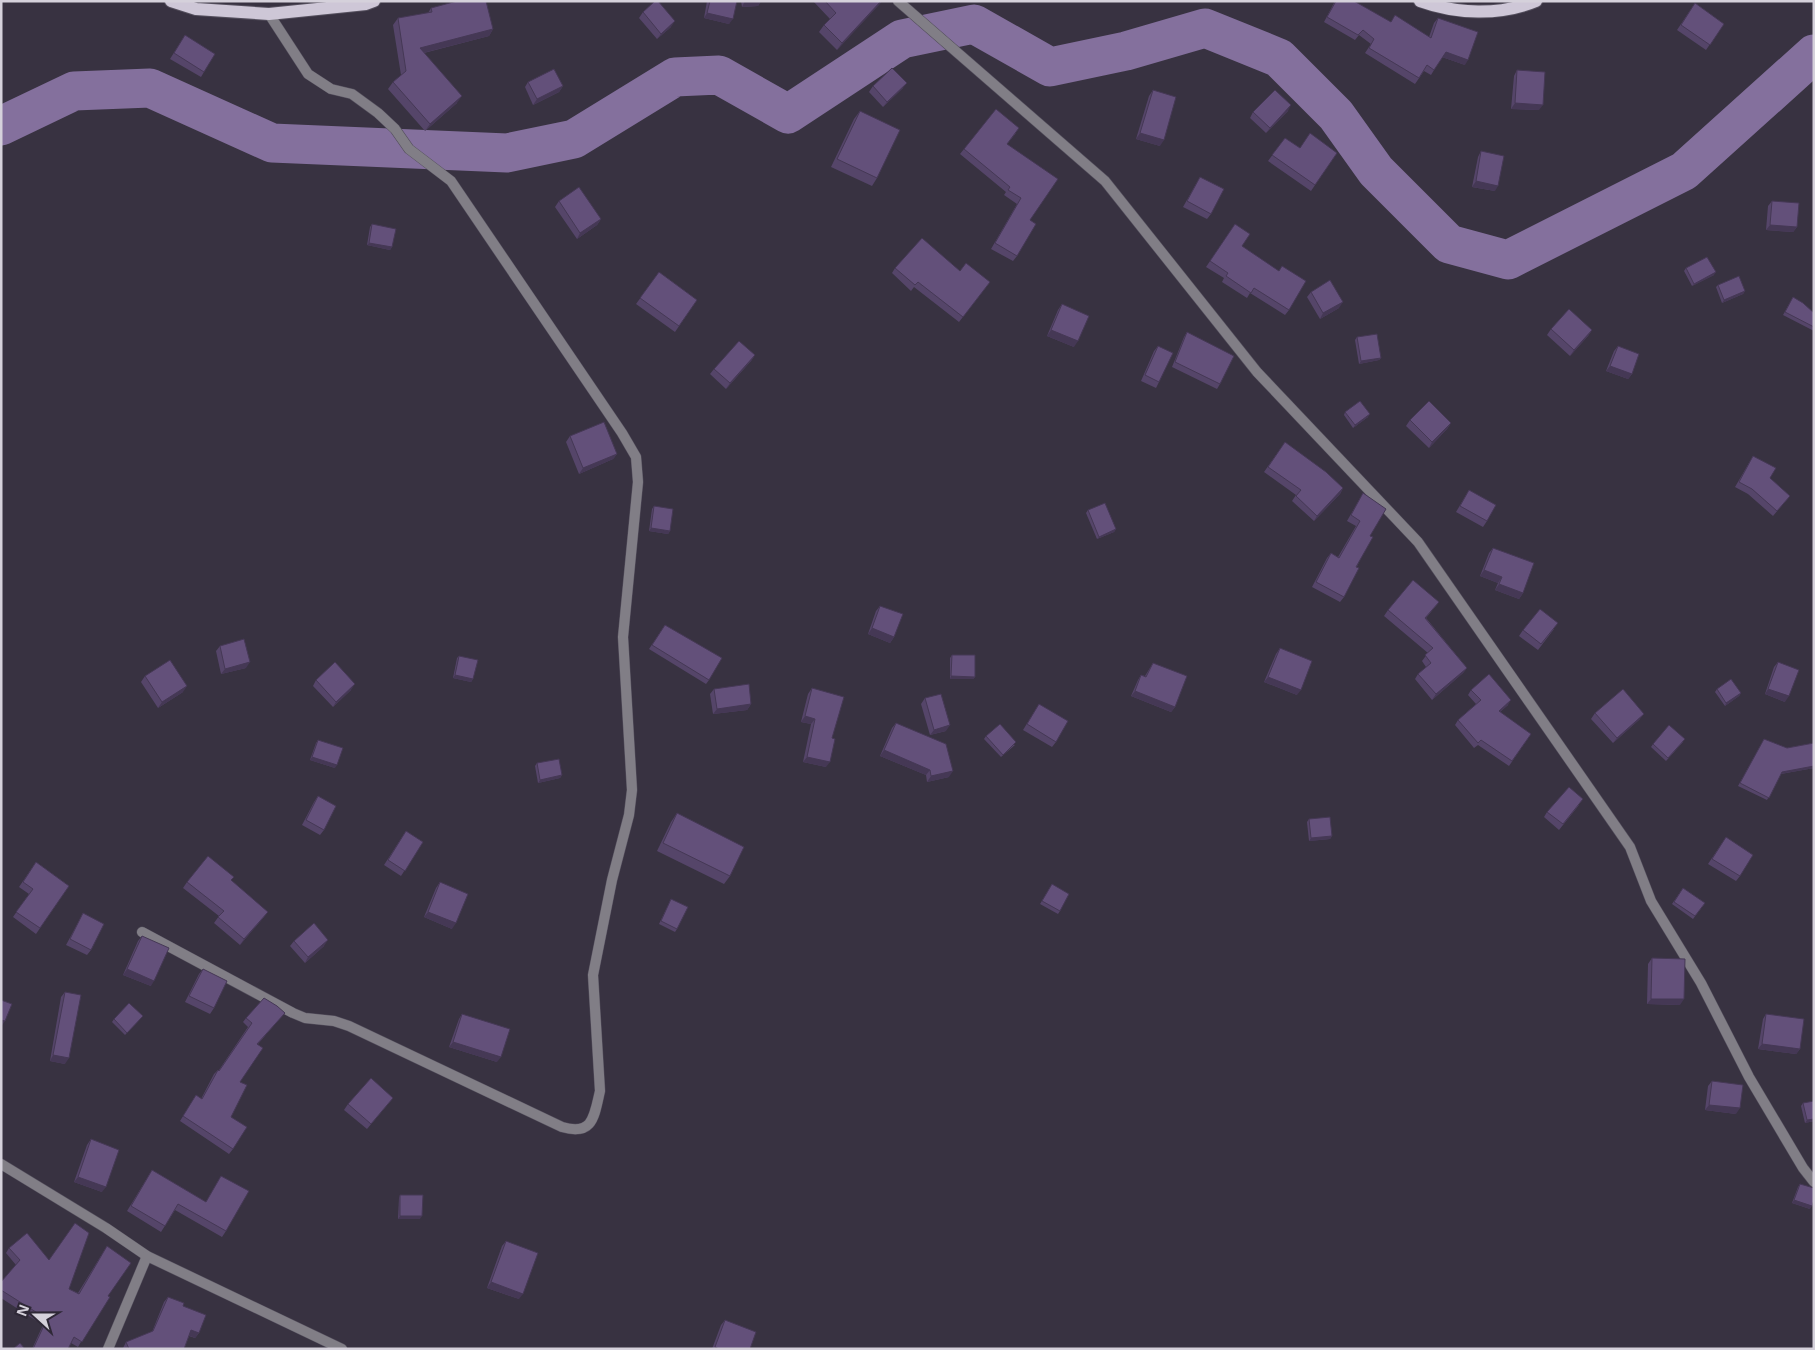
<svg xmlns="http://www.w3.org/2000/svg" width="1815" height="1350" font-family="'Open Sans',sans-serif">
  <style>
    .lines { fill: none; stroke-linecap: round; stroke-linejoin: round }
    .river { stroke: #84709d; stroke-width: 39 }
    .street-casing { stroke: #544f5d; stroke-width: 11 }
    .primary-casing { stroke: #544f5d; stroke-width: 14 }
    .street { stroke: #817e86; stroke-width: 10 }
    .primary { stroke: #cec7d7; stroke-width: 12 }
    .wall { fill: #554569 }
    .shaded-wall { fill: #453855 }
    .building { fill: #63507a; stroke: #453855 }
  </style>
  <rect width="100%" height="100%" fill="#383241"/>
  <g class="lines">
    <polyline class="river" points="1,126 74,91 150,88 272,143 507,153 574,139 675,77 719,75 788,114 902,39 974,24 1050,67 1126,51 1205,28 1279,58 1336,115 1376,171 1449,244 1508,260 1684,171 1814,54"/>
    <g class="street-casing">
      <g id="street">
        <polyline points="898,1 1105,181 1257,372 1418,542 1630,847 1651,901 1701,983 1749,1077 1803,1168 1814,1182"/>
        <path d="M142,932L293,1013L305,1018L334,1021L349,1026L562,1127C593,1136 594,1117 600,1091L593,975L612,880L629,815L632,790L623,637L638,482L636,457L622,433L451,181L409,149L395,129L378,113L352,94L331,89L308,74L269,14"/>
        <polyline points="1,1164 106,1228 147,1256 342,1349"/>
        <polyline points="108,1349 147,1256"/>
      </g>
    </g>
    <g class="primary-casing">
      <g id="primary">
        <polyline points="171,1 196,9 269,14 366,4 374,1"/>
        <path d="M1420,1C1456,14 1500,16 1536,1"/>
      </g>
    </g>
    <use href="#street" class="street"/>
    <use href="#primary" class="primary"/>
  </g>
  <g class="wall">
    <polygon points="707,1 737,1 729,24 704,18"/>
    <polygon points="741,1 761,1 758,6 742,7"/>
    <polygon points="813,1 882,1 837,50 819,32 824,25 830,19"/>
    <polygon points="1335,1 1354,1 1390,22 1429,37 1434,23 1438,18 1465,65 1442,57 1431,75 1424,71 1415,84 1365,53 1371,44 1359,35 1355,40 1324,22"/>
    <polygon points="1695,3 1724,24 1706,50 1677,30"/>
    <polygon points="431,8 493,29 489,36 424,53 457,103 425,131 388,89 393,82 401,75 393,25 398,18 428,13"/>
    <polygon points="643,12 671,27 657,39 639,18"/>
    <polygon points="185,35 204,72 201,77 170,59"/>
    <polygon points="1517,70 1539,110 1511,109 1514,76"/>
    <polygon points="528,82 563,86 559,92 533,105 525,87"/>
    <polygon points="873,86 903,88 883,107 869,92"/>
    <polygon points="1153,90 1160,146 1136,139 1149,96"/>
    <polygon points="860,111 877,178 872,186 831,167 854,119"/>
    <polygon points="1288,111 1266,133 1250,118 1253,112"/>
    <polygon points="1016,133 1007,144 1030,220 1017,256 1013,261 991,249 1017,204 1004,195 1006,192 960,154 964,149"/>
    <polygon points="1285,138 1300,148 1337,153 1311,191 1268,161"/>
    <polygon points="1481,151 1495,191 1472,187 1478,157"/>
    <polygon points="1200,177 1211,214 1207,219 1183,207"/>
    <polygon points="559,201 601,219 597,225 577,239 555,207"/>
    <polygon points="1772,201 1797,227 1793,232 1766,230 1768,206"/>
    <polygon points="372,224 392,247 390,250 367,245 370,227"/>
    <polygon points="1235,224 1242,246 1289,310 1285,315 1250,293 1247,298 1222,282 1224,278 1206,267"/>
    <polygon points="895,268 960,271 990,282 959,322 914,287 911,291 892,273"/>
    <polygon points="1686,268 1714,275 1692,286 1684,271"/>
    <polygon points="659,272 697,300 675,332 636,304"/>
    <polygon points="1718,285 1745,291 1743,294 1722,303 1716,287"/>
    <polygon points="1311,292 1339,308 1320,319 1307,297"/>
    <polygon points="1793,297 1814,313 1814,331 1783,315"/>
    <polygon points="1062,304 1074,347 1047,336 1058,310"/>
    <polygon points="1551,329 1592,330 1588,336 1570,356 1547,335"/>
    <polygon points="1187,332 1220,384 1217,389 1172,367 1184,337"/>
    <polygon points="1357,337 1381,358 1379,360 1359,364 1355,340"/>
    <polygon points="1158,346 1159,382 1156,388 1141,381 1154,351"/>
    <polygon points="1618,346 1632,374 1628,379 1606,371 1614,351"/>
    <polygon points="755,355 751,361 726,389 710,374 714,369"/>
    <polygon points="1345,412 1368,417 1353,428 1344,415"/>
    <polygon points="1410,420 1451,423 1447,429 1429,448 1406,426"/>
    <polygon points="570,436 617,454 613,459 579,474 566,442"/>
    <polygon points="1285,442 1343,488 1340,494 1314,521 1292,501 1296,495 1264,472"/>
    <polygon points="1753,456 1770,478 1790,496 1773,516 1748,494 1735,487"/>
    <polygon points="1469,490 1487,521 1483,527 1456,512"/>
    <polygon points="1363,493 1370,536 1344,597 1340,602 1312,587 1327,558 1331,553 1338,557 1356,526 1347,521"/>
    <polygon points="654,506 670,531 668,534 649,531 652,509"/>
    <polygon points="1088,510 1116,529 1114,532 1097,539 1086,513"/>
    <polygon points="1493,548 1523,593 1519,599 1495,590 1498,583 1480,576 1489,553"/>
    <polygon points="1439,602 1426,618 1467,668 1463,673 1432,700 1415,679 1418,674 1426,667 1422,661 1428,653 1384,616 1388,610"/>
    <polygon points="880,606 894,637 890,643 868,634 876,611"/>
    <polygon points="665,625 709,680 706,684 649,649"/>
    <polygon points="1554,629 1538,650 1519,636 1523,630"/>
    <polygon points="220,646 246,668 221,674 216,651"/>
    <polygon points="1280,648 1297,695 1264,682 1276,654"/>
    <polygon points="952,655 975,677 973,679 950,679 950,658"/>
    <polygon points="459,656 473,679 471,682 453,678 457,658"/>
    <polygon points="1778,662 1785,702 1765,694 1774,667"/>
    <polygon points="1153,663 1175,707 1171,712 1131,696 1138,680 1141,675 1145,676"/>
    <polygon points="145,676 183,692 158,708 141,682"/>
    <polygon points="316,680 351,690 333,707 313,686"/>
    <polygon points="812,688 826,767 803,762 811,724 801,722 808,694"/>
    <polygon points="714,689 751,704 747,710 713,714 710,694"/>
    <polygon points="1717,689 1741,693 1739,696 1725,706 1715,692"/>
    <polygon points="1471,690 1508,705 1500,712 1531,734 1509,766 1478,745 1474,748 1455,725 1458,720 1476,704 1468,695"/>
    <polygon points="925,698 946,731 930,735 921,704"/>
    <polygon points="1039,704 1056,742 1052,747 1023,730"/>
    <polygon points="1595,713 1640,719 1613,743 1591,719"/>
    <polygon points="896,723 949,777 927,782 926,775 880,756 892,728"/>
    <polygon points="986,736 1015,745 1001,757 984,739"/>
    <polygon points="1764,739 1787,748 1814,743 1814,768 1781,774 1767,800 1738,786"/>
    <polygon points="318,740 335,768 310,760 316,743"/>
    <polygon points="1683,742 1666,761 1651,747 1653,744"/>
    <polygon points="537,763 562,775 560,778 538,783 535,766"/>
    <polygon points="318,796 324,830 320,835 302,825 314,802"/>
    <polygon points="1579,805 1559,830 1544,817 1547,812"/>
    <polygon points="677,813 730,876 724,884 657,851 671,822"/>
    <polygon points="1309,819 1332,836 1330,839 1309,841 1307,822"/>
    <polygon points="406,831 423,842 401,876 384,865"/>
    <polygon points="1722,843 1740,876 1736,881 1708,864"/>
    <polygon points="36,862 69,886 36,934 13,917 29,894 19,887"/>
    <polygon points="231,880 264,917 240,945 214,923 219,916 183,888 187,882"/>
    <polygon points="440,882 452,929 424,917 436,888"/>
    <polygon points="1052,884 1060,911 1058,914 1040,904"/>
    <polygon points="1683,888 1705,903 1693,919 1672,904"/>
    <polygon points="671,899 677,929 675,932 659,924"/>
    <polygon points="83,913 91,950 87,955 66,945 80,919"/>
    <polygon points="142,936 151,986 123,975 138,941"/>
    <polygon points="294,941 324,946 305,963 290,946"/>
    <polygon points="1652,958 1680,1005 1647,1004 1648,964"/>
    <polygon points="203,969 214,1008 210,1014 185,1002 199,974"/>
    <polygon points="65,992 65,1064 50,1061 61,997"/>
    <polygon points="462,1014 497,1062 449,1047 459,1019"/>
    <polygon points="1766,1014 1800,1049 1796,1054 1758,1049 1763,1019"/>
    <polygon points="143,1016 125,1035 112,1022 114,1019"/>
    <polygon points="281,1017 258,1044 240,1082 231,1117 233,1149 229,1154 180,1121 196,1095 201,1099 214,1074 218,1070 219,1070 248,1027 243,1022 246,1018"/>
    <polygon points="1712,1081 1736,1114 1705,1110 1708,1086"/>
    <polygon points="393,1098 367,1129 344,1110 348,1104"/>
    <polygon points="1803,1103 1814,1121 1805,1123 1801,1106"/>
    <polygon points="91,1139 102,1192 74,1182 87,1145"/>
    <polygon points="152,1170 206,1202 221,1176 226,1231 222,1237 175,1210 161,1232 127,1211"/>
    <polygon points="1800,1184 1810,1209 1792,1203 1798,1187"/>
    <polygon points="400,1195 420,1219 398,1219 399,1198"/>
    <polygon points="506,1241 519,1299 487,1288 502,1246"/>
    <polygon points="107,1246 108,1296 78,1347 71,1343 68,1349 32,1349 43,1325 1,1298 1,1282 16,1265 6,1253 9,1248 69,1289 78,1293"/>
    <polygon points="168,1297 183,1306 199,1333 195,1338 189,1336 184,1349 123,1349 123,1348 126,1342 152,1332 164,1302"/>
    <polygon points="725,1320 750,1349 712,1349 721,1325"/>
  </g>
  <g class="shaded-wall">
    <polygon points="745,1 761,1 758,6 742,7"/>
    <polygon points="881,1 882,1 880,4 837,50 842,43"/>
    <polygon points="707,13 733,19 729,24 704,18"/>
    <polygon points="675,21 671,27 657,39 661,34"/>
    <polygon points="493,29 489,36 415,55 420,48"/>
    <polygon points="1446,52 1468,60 1465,65 1442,57"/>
    <polygon points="907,83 903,88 883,107 887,102"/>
    <polygon points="563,86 559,92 533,105 537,99"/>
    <polygon points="462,96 457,103 425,131 430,124"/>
    <polygon points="1515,103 1543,105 1539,110 1511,109"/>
    <polygon points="1291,105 1288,111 1266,133 1270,128"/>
    <polygon points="1140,133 1164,140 1160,146 1136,139"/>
    <polygon points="1476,181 1498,186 1495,191 1472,187"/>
    <polygon points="601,219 597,225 577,239 580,233"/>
    <polygon points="1770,225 1797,227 1793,232 1766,230"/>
    <polygon points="369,243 392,247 390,250 367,245"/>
    <polygon points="1716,272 1714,275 1692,286 1694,284"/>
    <polygon points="1745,291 1743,294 1722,303 1724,300"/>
    <polygon points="1343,302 1339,308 1320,319 1323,313"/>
    <polygon points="1051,330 1078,341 1074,347 1047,336"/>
    <polygon points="1592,330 1588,336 1570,356 1574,350"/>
    <polygon points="755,355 751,361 726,389 730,383"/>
    <polygon points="1381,358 1379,360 1359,364 1361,361"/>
    <polygon points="1610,366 1632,374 1628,379 1606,371"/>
    <polygon points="1370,414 1368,417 1353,428 1355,425"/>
    <polygon points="1451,423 1447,429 1429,448 1432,442"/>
    <polygon points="617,454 613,459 579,474 583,468"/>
    <polygon points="1343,488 1340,494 1314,521 1317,516"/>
    <polygon points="651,528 670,531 668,534 649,531"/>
    <polygon points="1116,529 1114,532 1097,539 1099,537"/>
    <polygon points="1484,570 1502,577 1498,583 1480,576"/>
    <polygon points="1499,584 1523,593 1519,599 1495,590"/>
    <polygon points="872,628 894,637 890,643 868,634"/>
    <polygon points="250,662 246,668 221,674 225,669"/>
    <polygon points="1467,668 1463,673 1432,700 1436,694"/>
    <polygon points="455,675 473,679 471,682 453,678"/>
    <polygon points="951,676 975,677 973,679 950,679"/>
    <polygon points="1268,677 1301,690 1297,695 1264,682"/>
    <polygon points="355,684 351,690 333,707 336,702"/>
    <polygon points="187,686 183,692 158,708 162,702"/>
    <polygon points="1768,689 1789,696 1785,702 1765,694"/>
    <polygon points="1135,691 1175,707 1171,712 1131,696"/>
    <polygon points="1741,693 1739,696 1725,706 1726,703"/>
    <polygon points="1511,700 1508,705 1495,716 1499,711"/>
    <polygon points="751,704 747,710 713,714 717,709"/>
    <polygon points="1644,714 1640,719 1613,743 1617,738"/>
    <polygon points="805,716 815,719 811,724 801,722"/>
    <polygon points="950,725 946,731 930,735 934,730"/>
    <polygon points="884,750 930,770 926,775 880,756"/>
    <polygon points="312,757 337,765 335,768 310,760"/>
    <polygon points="807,757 830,762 826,767 803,762"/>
    <polygon points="1814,766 1814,768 1780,774 1782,772"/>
    <polygon points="953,771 949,777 927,782 931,776"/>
    <polygon points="562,775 560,778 538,783 540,780"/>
    <polygon points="1332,836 1330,839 1309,841 1311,838"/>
    <polygon points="268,912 264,917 240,945 244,939"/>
    <polygon points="428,912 456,923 452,929 424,917"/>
    <polygon points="328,940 324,946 305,963 308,957"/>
    <polygon points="127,969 154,981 151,986 123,975"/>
    <polygon points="1651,999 1684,999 1680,1005 1647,1004"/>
    <polygon points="1,1020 5,1021 1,1027"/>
    <polygon points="453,1042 501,1057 497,1062 449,1047"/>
    <polygon points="1762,1044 1800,1049 1796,1054 1758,1049"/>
    <polygon points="53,1055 69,1058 65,1064 50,1061"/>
    <polygon points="1709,1105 1740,1108 1736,1114 1705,1110"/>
    <polygon points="1814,1119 1814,1121 1805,1123 1807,1120"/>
    <polygon points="78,1177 106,1187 102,1192 74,1182"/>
    <polygon points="1794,1200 1812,1206 1810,1209 1792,1203"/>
    <polygon points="400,1216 422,1216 420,1219 398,1219"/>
    <polygon points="491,1282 523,1294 519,1299 487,1288"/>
    <polygon points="191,1330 199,1333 195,1338 188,1335"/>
  </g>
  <g class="building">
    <polygon points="457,1 486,1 493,29 420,48 462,96 430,124 393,82 406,71 398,18 432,12 431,8"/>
    <polygon points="655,1 658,1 675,21 661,34 643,12"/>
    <polygon points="710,1 737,1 733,19 707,13"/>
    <polygon points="825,1 881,1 842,43 824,25 836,13"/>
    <polygon points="1336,1 1354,1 1391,22 1395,15 1431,38 1438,18 1478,32 1468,60 1446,52 1434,70 1427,65 1419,78 1369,48 1374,39 1363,30 1358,35 1327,17"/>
    <polygon points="1695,3 1724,24 1710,45 1681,25"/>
    <polygon points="185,35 215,54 204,72 174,53"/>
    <polygon points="892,68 907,83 887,102 873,86"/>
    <polygon points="554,69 563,86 537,99 528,82"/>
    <polygon points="1517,70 1545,72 1543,105 1515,103"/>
    <polygon points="1153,90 1176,97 1164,140 1140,133"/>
    <polygon points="1275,90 1291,105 1270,128 1253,112"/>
    <polygon points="996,109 1019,128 1007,144 1058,179 1030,220 1036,224 1017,256 995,243 1021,198 1008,190 1010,187 964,149"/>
    <polygon points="860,111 900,130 877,178 837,159"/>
    <polygon points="1310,133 1337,153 1315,185 1272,155 1285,138 1300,148"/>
    <polygon points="1481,151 1504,156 1498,186 1476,181"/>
    <polygon points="1200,177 1224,189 1211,214 1187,201"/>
    <polygon points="579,187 601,219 580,233 559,201"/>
    <polygon points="1772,201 1799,203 1797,227 1770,225"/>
    <polygon points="372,224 396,229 392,247 369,243"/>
    <polygon points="1235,224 1250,234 1242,246 1279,271 1282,266 1306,281 1289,310 1254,288 1251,293 1226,276 1228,273 1210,261"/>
    <polygon points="922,238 960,271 966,263 990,282 963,317 918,282 915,285 895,268"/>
    <polygon points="1707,257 1716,272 1694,284 1686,268"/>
    <polygon points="659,272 697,300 679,326 640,298"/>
    <polygon points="1739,276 1745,291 1724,300 1718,285"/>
    <polygon points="1330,280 1343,302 1323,313 1311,292"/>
    <polygon points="1793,297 1803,303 1814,313 1814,327 1785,312"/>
    <polygon points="1062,304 1089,316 1078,341 1051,330"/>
    <polygon points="1569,309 1592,330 1574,350 1551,329"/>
    <polygon points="1187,332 1234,356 1220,384 1175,362"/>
    <polygon points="1377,334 1381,358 1361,361 1357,337"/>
    <polygon points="739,341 755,355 730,383 714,369"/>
    <polygon points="1158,346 1173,353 1159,382 1145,375"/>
    <polygon points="1618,346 1639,354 1632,374 1610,366"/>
    <polygon points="1360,401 1370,414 1355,425 1345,412"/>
    <polygon points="1429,401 1451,423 1432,442 1410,420"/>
    <polygon points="604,422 617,454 583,468 570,436"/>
    <polygon points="1285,442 1326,472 1343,488 1317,516 1296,496 1301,490 1268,467"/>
    <polygon points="1753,456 1776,468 1770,478 1790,496 1777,511 1752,489 1739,482"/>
    <polygon points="1469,490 1496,505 1487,521 1460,506"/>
    <polygon points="1363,493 1386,509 1370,536 1373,537 1356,567 1359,568 1344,597 1316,582 1331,553 1339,558 1360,521 1351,515"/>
    <polygon points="1105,503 1116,529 1099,537 1088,510"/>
    <polygon points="654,506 673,509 670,531 651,528"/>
    <polygon points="1493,548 1534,563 1523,593 1499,584 1502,577 1484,570"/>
    <polygon points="1413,580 1439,602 1425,618 1467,668 1436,694 1418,674 1431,663 1425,655 1433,648 1388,610"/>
    <polygon points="880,606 903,614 894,637 872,628"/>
    <polygon points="1540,609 1558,623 1541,644 1523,630"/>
    <polygon points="665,625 722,658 709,680 652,645"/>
    <polygon points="244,639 250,662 225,669 220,646"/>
    <polygon points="1280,648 1312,661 1301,690 1268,677"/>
    <polygon points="952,655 975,655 975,677 951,676"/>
    <polygon points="459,656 478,660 473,679 455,675"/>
    <polygon points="170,660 187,686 162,702 145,676"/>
    <polygon points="335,662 355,684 336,702 316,680"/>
    <polygon points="1778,662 1799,670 1789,696 1768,689"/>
    <polygon points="1153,663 1187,676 1175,707 1135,691 1141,675 1146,677"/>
    <polygon points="1489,674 1511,700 1499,711 1531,734 1512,761 1481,740 1478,743 1458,720 1481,700 1471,690"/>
    <polygon points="1731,679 1741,693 1726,703 1717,689"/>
    <polygon points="749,684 751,704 717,709 714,689"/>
    <polygon points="812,688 844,697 832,738 835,739 830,762 807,757 815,719 805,716"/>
    <polygon points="1623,689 1644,714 1617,738 1595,713"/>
    <polygon points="941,694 950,725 934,730 925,698"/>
    <polygon points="1039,704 1068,721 1056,742 1027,724"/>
    <polygon points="896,723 946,744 953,771 931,776 930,770 884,750"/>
    <polygon points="1000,724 1016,742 1003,755 986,736"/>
    <polygon points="1669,725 1685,739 1668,758 1653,744"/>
    <polygon points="1764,739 1787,748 1814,743 1814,766 1782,772 1769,798 1740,783"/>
    <polygon points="318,740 343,748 337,765 312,757"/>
    <polygon points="559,759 562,775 540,780 537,763"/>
    <polygon points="1569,787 1583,799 1563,824 1547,812"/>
    <polygon points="318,796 336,806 324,830 306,820"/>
    <polygon points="677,813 744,847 730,876 663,843"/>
    <polygon points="1330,817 1332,836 1311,838 1309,819"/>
    <polygon points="406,831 423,842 405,871 388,860"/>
    <polygon points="1726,837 1753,855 1740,876 1712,859"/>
    <polygon points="208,856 234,877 231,880 268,912 244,939 218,917 224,911 187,882"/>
    <polygon points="36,862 69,886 40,928 16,912 33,889 23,882"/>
    <polygon points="440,882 468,894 456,923 428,912"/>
    <polygon points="1052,884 1069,894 1060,911 1042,901"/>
    <polygon points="1683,888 1705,903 1695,916 1674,902"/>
    <polygon points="671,899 688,907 677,929 661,921"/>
    <polygon points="83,913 104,924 91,950 70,939"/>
    <polygon points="314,923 328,940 308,957 294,941"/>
    <polygon points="142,936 169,948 154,981 127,969"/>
    <polygon points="1652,958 1685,959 1684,999 1651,999"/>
    <polygon points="203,969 227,981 214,1008 189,996"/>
    <polygon points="65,992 81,995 69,1058 53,1055"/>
    <polygon points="264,998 277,1006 285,1013 257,1044 263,1048 240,1082 247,1085 231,1117 247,1127 233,1149 183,1116 196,1095 202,1099 218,1070 219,1071 252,1023 246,1018"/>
    <polygon points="1,1000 12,1004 5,1021 1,1020"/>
    <polygon points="129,1003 143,1016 127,1033 114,1019"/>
    <polygon points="462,1014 510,1029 501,1057 453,1042"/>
    <polygon points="1766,1014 1804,1019 1800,1049 1762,1044"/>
    <polygon points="371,1078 393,1098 371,1124 348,1104"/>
    <polygon points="1712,1081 1743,1085 1740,1108 1709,1105"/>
    <polygon points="1814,1101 1814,1119 1807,1120 1803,1103"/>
    <polygon points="91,1139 119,1150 106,1187 78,1177"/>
    <polygon points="152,1170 206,1202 221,1176 249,1191 226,1231 178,1204 165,1226 131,1206"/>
    <polygon points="1800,1184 1814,1188 1814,1200 1812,1206 1794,1200"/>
    <polygon points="400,1195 423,1195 422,1216 400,1216"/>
    <polygon points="75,1223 89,1233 69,1289 79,1294 107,1246 131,1263 108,1296 110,1297 82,1342 74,1337 68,1349 33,1349 47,1319 1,1290 1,1282 20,1260 9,1248 27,1233 49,1260"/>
    <polygon points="506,1241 538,1253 523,1294 491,1282"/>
    <polygon points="168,1297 184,1303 183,1306 206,1315 199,1333 191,1330 184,1349 129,1349 126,1342 153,1331"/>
    <polygon points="725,1320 756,1332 750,1349 719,1349 715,1347"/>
    <polygon points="20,1343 25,1349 13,1349"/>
  </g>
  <rect width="1815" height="1350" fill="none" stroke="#d5d1db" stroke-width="5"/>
  <g transform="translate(35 1315) rotate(291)" stroke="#2e2836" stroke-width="4" paint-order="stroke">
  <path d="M0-4L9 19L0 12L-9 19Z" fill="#d5d1db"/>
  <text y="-8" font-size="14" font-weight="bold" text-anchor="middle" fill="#d5d1db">N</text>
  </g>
</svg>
